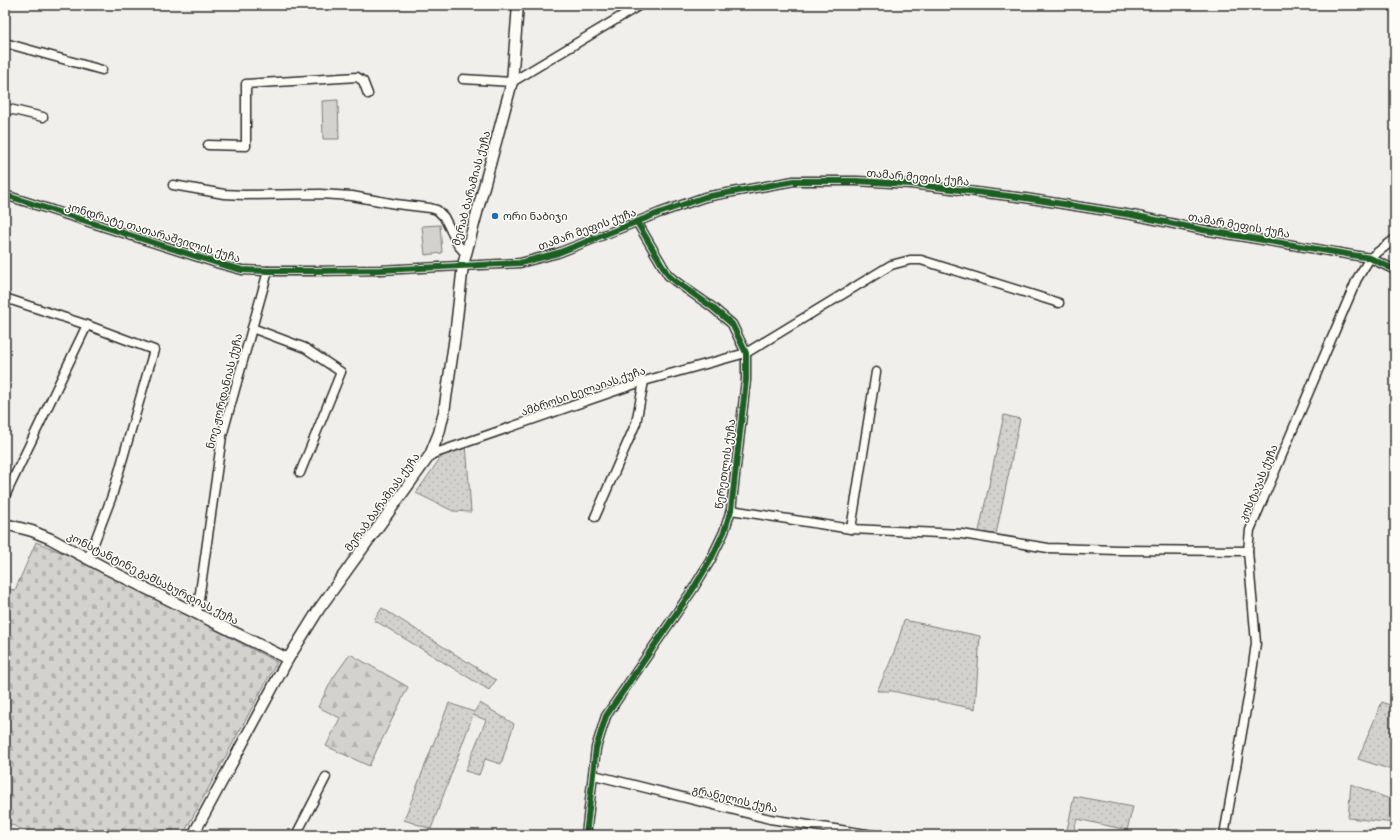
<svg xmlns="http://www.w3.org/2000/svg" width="1400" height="840" font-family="'Patrick Hand','Noto Sans Georgian',sans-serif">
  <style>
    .grass { fill: url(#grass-dots); stroke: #7f7e7d }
    .forest { fill: url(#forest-firs); stroke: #7f7e7d }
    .cemetery { fill: url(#cemetery-stones); stroke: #7f7e7d }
    .park { fill: #d3d2cf; stroke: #7f7e7d }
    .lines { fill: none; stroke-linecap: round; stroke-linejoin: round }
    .minor-casing { stroke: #2b2b2b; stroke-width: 11 }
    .major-casing { stroke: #2b2b2b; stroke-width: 13 }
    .minor { stroke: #fdfcf7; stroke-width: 8 }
    .major { stroke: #fdfcf7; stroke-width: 10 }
    .cycleway-casing { stroke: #fdfcf7; stroke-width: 8 }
    .cycleway { stroke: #1b5e20; stroke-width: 6 }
    .poi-dot { fill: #1f6fb2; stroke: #fdfcf7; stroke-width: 1.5 }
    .labels { text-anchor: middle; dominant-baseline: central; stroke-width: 3; stroke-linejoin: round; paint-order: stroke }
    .street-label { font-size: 11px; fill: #2b2b2b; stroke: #fdfcf7 }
    .poi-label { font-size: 11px; fill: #2b2b2b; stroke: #fdfcf7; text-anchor: start }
  </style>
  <defs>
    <pattern id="grass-dots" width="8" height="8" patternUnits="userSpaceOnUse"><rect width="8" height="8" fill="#d3d2cf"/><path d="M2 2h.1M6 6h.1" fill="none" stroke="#b5b4b2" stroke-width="1.8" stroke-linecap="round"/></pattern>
    <pattern id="forest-firs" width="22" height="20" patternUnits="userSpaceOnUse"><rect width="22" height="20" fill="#d3d2cf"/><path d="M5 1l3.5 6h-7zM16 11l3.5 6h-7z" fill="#b5b4b2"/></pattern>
    <pattern id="cemetery-stones" width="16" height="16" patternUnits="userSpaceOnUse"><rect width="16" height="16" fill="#d3d2cf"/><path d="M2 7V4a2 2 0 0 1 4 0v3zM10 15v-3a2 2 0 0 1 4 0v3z" fill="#b5b4b2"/></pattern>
  </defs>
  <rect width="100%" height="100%" fill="#f0efeb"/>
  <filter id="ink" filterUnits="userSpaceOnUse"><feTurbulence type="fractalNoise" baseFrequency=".025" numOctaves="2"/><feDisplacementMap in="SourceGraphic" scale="8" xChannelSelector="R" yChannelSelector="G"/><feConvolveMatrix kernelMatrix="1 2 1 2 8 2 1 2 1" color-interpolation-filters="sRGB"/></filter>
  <g filter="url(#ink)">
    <g class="grass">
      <polygon points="1004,415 1020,419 995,539 978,536"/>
      <polygon points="466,443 471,512 453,511 416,493 446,450"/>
      <polygon points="382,608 496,680 489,690 374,620"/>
      <path d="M904,620L980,636L975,709L892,691H877C888,668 898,645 904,620Z"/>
      <polygon points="1382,702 1395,707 1395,771 1358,759"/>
      <polygon points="449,703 474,712 480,703 514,724 501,764 485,759 479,775 465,771 486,720 473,715 431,829 404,820"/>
      <polygon points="1351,784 1395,801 1395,823 1348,818"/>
      <polygon points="1074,796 1133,807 1127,830 1077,819 1073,835 1066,835"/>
    </g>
    <polygon class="forest" points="350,654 408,687 369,766 326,746 340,718 318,707 333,678"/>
    <polygon class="cemetery" points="36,542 87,563 277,662 183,835 35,835 5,822 5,597 10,589 15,590"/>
    <g class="park">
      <polygon points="338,100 339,139 323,139 322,101"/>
      <polygon points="440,225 442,253 425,255 422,226"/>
    </g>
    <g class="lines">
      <g class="minor-casing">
        <g id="minor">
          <polyline points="5,43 102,70"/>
          <polyline points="463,79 512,82 640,5"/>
          <polyline points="5,108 43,117"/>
          <polyline points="208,145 246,146 246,84 357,77 363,81 368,94"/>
          <polyline points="173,185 224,194 244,195 320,194 352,196 396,204 430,208 437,210 444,217 458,245 466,254"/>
          <polyline points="5,195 220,264 242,270 268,271 313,271 380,270 520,263 558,253 659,213 705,197 794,181 856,181 911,184 1025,198 1132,215 1203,230 1370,258 1395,270"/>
          <polyline points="5,298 87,325 154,350 112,496 88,559"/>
          <polyline points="252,328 305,348 341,372 300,473"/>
          <polyline points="430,455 644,381 746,353 891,265 910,260 921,260 1059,303"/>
          <polyline points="5,496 87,325"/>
          <polyline points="731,510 851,529 962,534 1048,548 1119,550 1248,551"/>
          <polyline points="595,517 636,423 644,381"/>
          <polyline points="851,529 876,372"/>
          <polyline points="197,614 222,436 268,271"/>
          <polyline points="594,775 770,819 873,835"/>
          <polyline points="296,835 326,777"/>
          <polyline points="586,835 596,748 606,716 693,589 710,561 724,532 731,510 746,380 746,353 732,324 712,307 675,281 668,275 637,222"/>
          <polyline points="1224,835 1250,687 1256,643 1248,551 1250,530 1357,279 1370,258 1395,239"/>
        </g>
      </g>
      <g class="major-casing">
        <g id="major">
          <polyline points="5,524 32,531 51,539 107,569 288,659"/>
          <polyline points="193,835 288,659 319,609 430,455 439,433 444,412 455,336 463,265 512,82 518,5"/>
        </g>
      </g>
      <use href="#minor" class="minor"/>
      <use href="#major" class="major"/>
      <g class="cycleway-casing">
        <g id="cycleway">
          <polyline points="5,195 220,264 242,270 268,271 313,271 380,270 520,263 558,253 659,213 705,197 794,181 856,181 911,184 1025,198 1132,215 1203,230 1370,258 1395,270"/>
          <polyline points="586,835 596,748 606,716 693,589 710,561 724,532 731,510 746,380 746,353 732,324 712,307 675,281 668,275 637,222"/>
        </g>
      </g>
      <use href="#cycleway" class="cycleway"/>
    </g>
  </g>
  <circle class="poi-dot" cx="495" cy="216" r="4"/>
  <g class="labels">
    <g class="street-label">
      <text transform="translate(918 177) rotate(5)">თამარ მეფის ქუჩა</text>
      <text transform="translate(471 188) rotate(-75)">მერაბ ბარამიას ქუჩა</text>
      <text transform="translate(1239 225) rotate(10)">თამარ მეფის ქუჩა</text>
      <text transform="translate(587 229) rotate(-20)">თამარ მეფის ქუჩა</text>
      <text transform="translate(153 232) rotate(17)">კონდრატე თათარაშვილის ქუჩა</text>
      <text transform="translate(224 391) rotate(-76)">ნოე ჟორდანიას ქუჩა</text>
      <text transform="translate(583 391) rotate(-19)">ამბროსი ხელაიას ქუჩა</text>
      <text transform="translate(725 464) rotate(-82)">წერეთლის ქუჩა</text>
      <text transform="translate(1258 483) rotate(-67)">კოსტავას ქუჩა</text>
      <text transform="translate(382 502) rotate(-54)">მერაბ ბარამიას ქუჩა</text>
      <text transform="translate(153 578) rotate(27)">კონსტანტინე გამსახურდიას ქუჩა</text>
      <text transform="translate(735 799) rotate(13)">გრანელის ქუჩა</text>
    </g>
    <g class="poi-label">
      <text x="503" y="216">ორი ნაბიჯი</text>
    </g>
  </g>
  <rect width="1400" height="840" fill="none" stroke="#fdfcf7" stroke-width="20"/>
  <rect x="10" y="10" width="1380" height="820" fill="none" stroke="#2b2b2b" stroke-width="1.5" filter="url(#ink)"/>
</svg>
